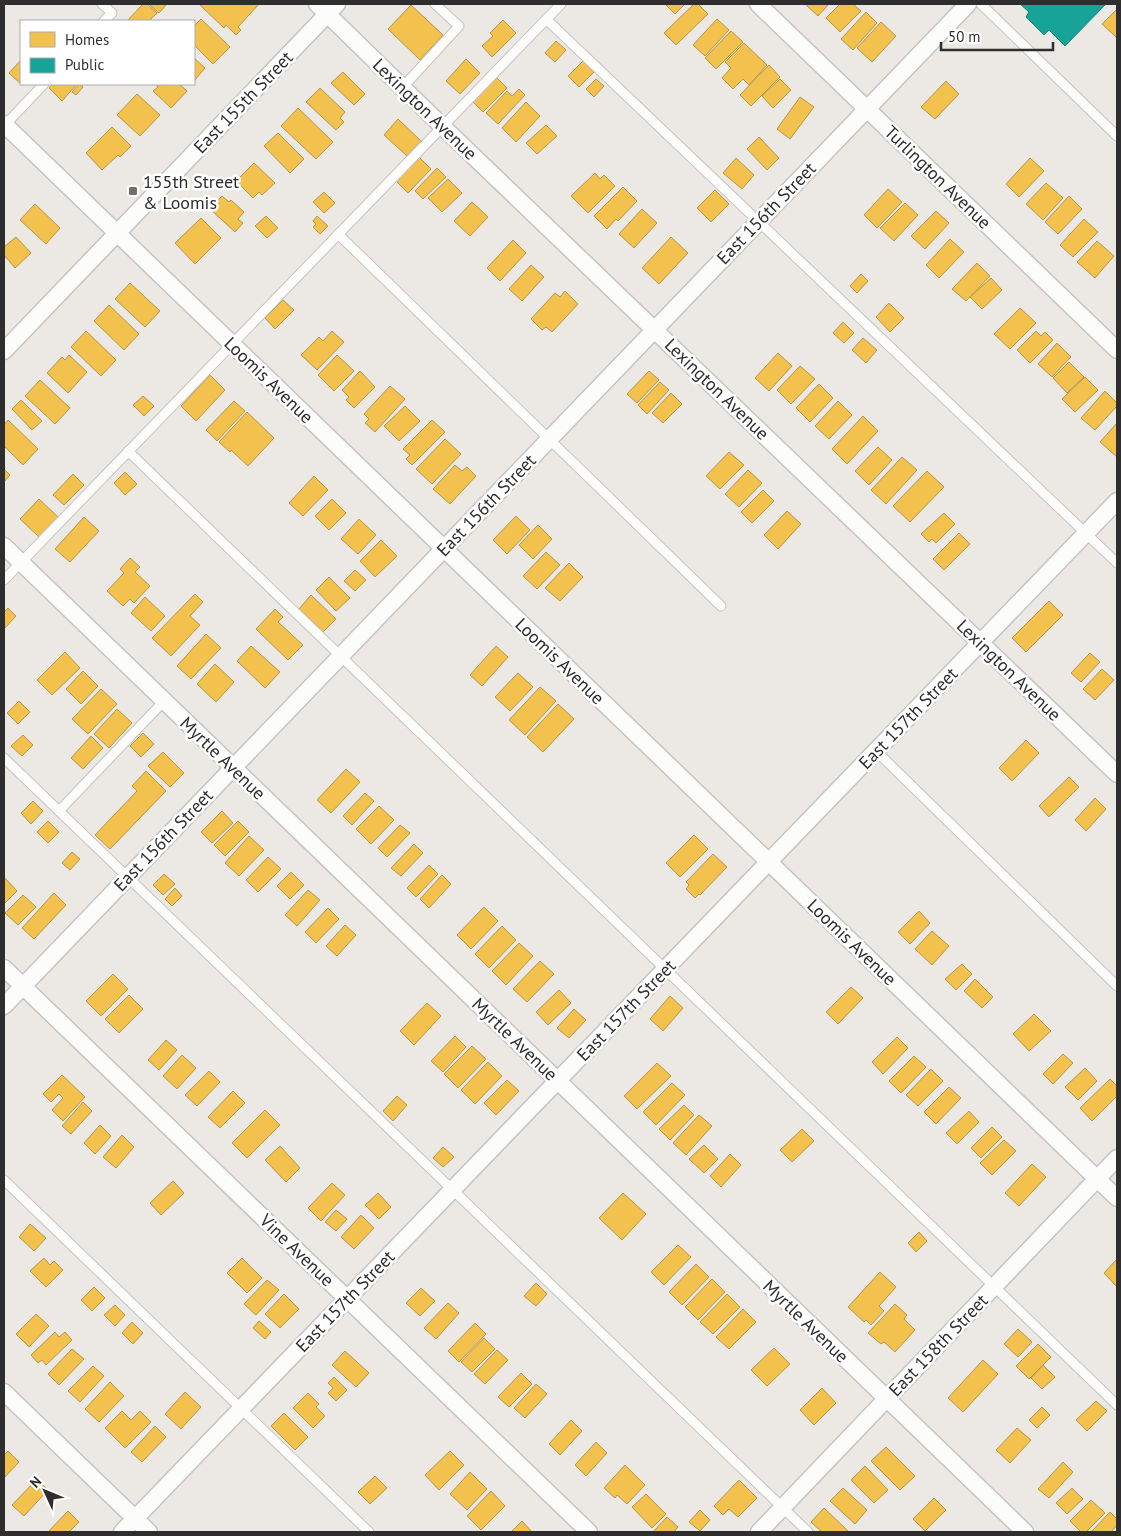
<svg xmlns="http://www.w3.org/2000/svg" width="1121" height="1536" font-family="'PT Sans',sans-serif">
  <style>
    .homes { fill: #f2c14e; stroke: #b79544 }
    .public { fill: #17a398; stroke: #1e8078 }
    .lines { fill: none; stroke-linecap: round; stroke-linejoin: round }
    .lane-casing { stroke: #c5c4c5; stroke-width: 11 }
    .street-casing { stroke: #c5c4c5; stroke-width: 19 }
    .lane { stroke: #fcfcfb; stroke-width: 9 }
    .street { stroke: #fcfcfb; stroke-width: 16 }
    .poi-dot { fill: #706f6e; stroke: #fff; stroke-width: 2 }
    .labels { text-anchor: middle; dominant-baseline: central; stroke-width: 5; stroke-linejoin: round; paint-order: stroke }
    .street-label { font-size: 18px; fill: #2e2e2e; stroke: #fff }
    .poi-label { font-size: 18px; fill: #2e2e2e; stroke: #fff; text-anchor: start }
  </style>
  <rect width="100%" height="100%" fill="#ece8e4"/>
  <g class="homes">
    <polygon points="143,4 147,4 157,13 149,21 127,21"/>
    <polygon points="149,4 167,4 159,13"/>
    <polygon points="199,4 259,4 238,27 241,30 236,35 226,25 224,28"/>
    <polygon points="665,4 685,4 675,14"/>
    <polygon points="694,4 698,4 708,14 676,45 664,33"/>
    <polygon points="805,4 829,4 818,16"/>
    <polygon points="840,4 853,4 861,11 840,32 826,18"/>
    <polygon points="411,5 443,35 420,60 388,29"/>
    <polygon points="1117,9 1117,35 1116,37 1102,24"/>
    <polygon points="866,12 877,23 853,50 841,39"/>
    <polygon points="201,19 230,47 213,64 194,45 194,26"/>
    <polygon points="717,19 729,30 705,56 693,45"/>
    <polygon points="503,20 516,33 492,57 482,46 493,36 490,33"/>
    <polygon points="881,22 896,36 872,62 857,48"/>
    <polygon points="731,31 743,42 716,69 705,58"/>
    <polygon points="556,41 566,50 555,62 545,53"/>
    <polygon points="744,43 767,65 749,85 743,79 733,89 722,78 731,68 725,62"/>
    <polygon points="194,58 205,68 194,81"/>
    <polygon points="466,59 480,73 460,94 446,81"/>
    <polygon points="21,60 21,84 23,84 22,85 9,73"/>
    <polygon points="583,61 594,72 579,87 568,76"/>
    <polygon points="769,65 780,77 751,106 740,95"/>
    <polygon points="343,72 365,94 354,105 331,83"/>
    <polygon points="496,77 507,88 483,112 472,101"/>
    <polygon points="596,79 604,86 594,97 586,89"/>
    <polygon points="780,79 791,90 773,108 762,96"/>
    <polygon points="946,81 959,94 935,119 921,107"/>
    <polygon points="53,84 77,84 62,101 49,88"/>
    <polygon points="79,84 83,87 76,95 72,92"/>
    <polygon points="155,84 179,84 187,91 171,108 153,91 158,87"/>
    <polygon points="320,88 345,112 340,118 344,122 336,130 306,102"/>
    <polygon points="519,89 525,95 498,124 486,113 507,91 512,96"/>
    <polygon points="137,94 160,115 140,136 117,115"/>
    <polygon points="800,97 814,107 790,139 777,129"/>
    <polygon points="526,102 540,116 516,142 502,128"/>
    <polygon points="298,108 333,142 316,159 281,126"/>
    <polygon points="398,119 421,141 407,156 384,135"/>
    <polygon points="546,125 557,136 537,154 526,143"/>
    <polygon points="112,127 131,146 120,157 118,155 102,170 86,153"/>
    <polygon points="278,133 304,159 290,173 264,146"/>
    <polygon points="759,137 779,158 767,170 747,149"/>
    <polygon points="419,157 431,169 408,193 396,181"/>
    <polygon points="736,158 754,175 742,189 723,173"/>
    <polygon points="1030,158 1044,171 1019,197 1006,184"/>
    <polygon points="254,163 275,183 262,195 259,192 253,198 236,181"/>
    <polygon points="437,168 446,177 423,199 415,191"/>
    <polygon points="595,173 600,179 604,175 615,186 588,213 571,196"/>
    <polygon points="448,179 462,193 442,212 428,198"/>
    <polygon points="1046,183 1063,198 1043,220 1026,204"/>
    <polygon points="623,187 637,201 618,221 616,219 607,229 594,216"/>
    <polygon points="888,189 902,202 877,228 864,215"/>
    <polygon points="715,190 729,204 711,222 697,208"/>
    <polygon points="324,192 335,203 324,213 313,202"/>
    <polygon points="222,196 229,202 231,200 244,212 238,219 243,223 235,232 210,209"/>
    <polygon points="1069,196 1082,209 1058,234 1045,222"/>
    <polygon points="472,202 488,217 470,236 454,221"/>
    <polygon points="905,203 918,215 894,241 880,228"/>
    <polygon points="35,204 60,228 46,244 20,220"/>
    <polygon points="642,209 657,223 634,248 619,234"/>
    <polygon points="936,211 949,223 925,249 911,236"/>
    <polygon points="266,216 278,228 267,238 255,226"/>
    <polygon points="317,216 328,226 320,234 313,227 316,224 313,221"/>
    <polygon points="201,218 221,238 195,264 175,243"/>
    <polygon points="1084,219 1098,232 1073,257 1060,245"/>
    <polygon points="16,237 31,253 15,268 4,255 4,247"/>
    <polygon points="671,237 688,253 659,284 642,268"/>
    <polygon points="950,239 964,252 939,278 926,265"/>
    <polygon points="513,240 526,253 500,281 487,268"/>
    <polygon points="1097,241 1114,256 1095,278 1077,262"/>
    <polygon points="977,263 990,276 966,301 952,289"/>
    <polygon points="531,265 544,277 522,301 509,289"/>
    <polygon points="861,274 868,281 857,293 850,286"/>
    <polygon points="991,278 1002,290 982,309 970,297"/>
    <polygon points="130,283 160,311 145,327 115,299"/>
    <polygon points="565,291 578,304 552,332 546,327 542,330 531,319 555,293 560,297"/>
    <polygon points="283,300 294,310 275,329 265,318"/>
    <polygon points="889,303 904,318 890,332 876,317"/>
    <polygon points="109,305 139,334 124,350 94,321"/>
    <polygon points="1020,308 1036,323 1010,349 994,334"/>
    <polygon points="843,322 854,333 844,343 833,333"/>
    <polygon points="86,331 116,360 101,376 71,347"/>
    <polygon points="332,331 344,342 317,370 301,355 319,337 323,341"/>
    <polygon points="1036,331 1041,336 1045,332 1053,340 1030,363 1017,350"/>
    <polygon points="863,338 877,350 866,363 852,350"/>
    <polygon points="1057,343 1071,357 1052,377 1038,364"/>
    <polygon points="778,353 792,366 769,391 755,378"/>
    <polygon points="69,355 87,372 68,393 47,373 62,357 65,360"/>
    <polygon points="337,355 354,371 334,391 318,375"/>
    <polygon points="1069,362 1084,377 1067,393 1053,378"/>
    <polygon points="800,366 815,379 791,404 777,390"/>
    <polygon points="360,371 375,387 354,408 346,400 349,397 342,390"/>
    <polygon points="649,371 659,380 637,403 627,394"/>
    <polygon points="210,375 225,390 196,421 181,406"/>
    <polygon points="1085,377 1098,390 1075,412 1062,399"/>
    <polygon points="40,380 70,408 55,424 25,396"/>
    <polygon points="660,382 669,390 647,414 638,405"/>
    <polygon points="819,384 833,398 810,422 796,408"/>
    <polygon points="390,386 405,399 375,432 365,423 369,419 364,414"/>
    <polygon points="1105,391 1117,403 1117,406 1095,430 1081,418"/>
    <polygon points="671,393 682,404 663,423 652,413"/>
    <polygon points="143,396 154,406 144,416 133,405"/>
    <polygon points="21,400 42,421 32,430 12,409"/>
    <polygon points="234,401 245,411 217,441 206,430"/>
    <polygon points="838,401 852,415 829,439 815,426"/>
    <polygon points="405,406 420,421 399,441 384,426"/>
    <polygon points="247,412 274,438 248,466 231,450 230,452 219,442"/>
    <polygon points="863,416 878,431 847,464 832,449"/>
    <polygon points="8,420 38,449 23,465 4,446 4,425"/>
    <polygon points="432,420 445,432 412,465 406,459 410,455 403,449"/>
    <polygon points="1117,423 1117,457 1100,442"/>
    <polygon points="445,439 461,454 432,484 416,469"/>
    <polygon points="878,447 892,460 869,485 855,471"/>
    <polygon points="729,452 744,465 720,489 706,476"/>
    <polygon points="902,457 917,470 886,504 871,490"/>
    <polygon points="455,465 462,471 467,467 476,476 450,504 433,489"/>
    <polygon points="4,469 10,475 4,482"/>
    <polygon points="748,470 762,483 739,507 725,494"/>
    <polygon points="927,471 944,487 910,522 893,506"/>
    <polygon points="125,472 137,484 125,495 114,483"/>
    <polygon points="73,474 84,485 64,505 53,495"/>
    <polygon points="314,476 328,490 303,516 289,503"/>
    <polygon points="763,490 774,501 752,523 741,512"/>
    <polygon points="39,499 58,517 39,537 20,519"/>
    <polygon points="332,499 346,513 329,530 315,516"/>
    <polygon points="787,511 801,524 778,549 764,535"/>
    <polygon points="944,513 955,524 936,543 932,539 929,542 921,534"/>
    <polygon points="516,516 530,530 507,554 493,540"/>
    <polygon points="84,517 99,531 70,562 55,549"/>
    <polygon points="359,519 376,535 358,554 341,539"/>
    <polygon points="538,525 552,539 533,559 519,545"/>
    <polygon points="959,533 970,544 944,570 933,559"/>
    <polygon points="381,540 397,556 375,577 360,561"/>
    <polygon points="546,552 560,565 537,589 523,576"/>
    <polygon points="130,558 140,567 135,572 150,586 134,603 130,599 123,606 107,591 124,573 120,569"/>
    <polygon points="569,563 583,577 560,601 545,588"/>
    <polygon points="355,570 366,580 355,591 344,581"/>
    <polygon points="329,577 350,598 336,611 316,590"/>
    <polygon points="195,594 203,602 190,616 200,625 171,656 152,638"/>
    <polygon points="311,595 336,619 323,632 299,609"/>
    <polygon points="145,597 165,616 151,631 131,613"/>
    <polygon points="1049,601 1063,615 1026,652 1012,638"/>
    <polygon points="8,608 16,616 4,629 4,612"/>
    <polygon points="275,609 283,617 278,622 303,645 288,660 256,629"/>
    <polygon points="206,634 221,648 191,679 177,666"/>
    <polygon points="251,646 280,672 265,688 237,661"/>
    <polygon points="496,646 508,657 482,686 470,675"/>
    <polygon points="65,652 80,668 52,695 37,680"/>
    <polygon points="1090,653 1100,662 1081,682 1071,673"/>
    <polygon points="215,664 234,682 216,702 197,684"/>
    <polygon points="1102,669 1114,680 1095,700 1083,689"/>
    <polygon points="83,671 98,686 81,704 66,689"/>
    <polygon points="518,673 533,687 510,711 495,697"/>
    <polygon points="540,687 556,701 525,735 509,720"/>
    <polygon points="101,689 117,704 88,734 72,719"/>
    <polygon points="19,701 30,712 18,724 7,713"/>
    <polygon points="558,704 574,719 543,752 527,737"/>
    <polygon points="117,709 132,723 109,748 94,734"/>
    <polygon points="143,733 154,744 141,757 130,746"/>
    <polygon points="23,735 33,745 22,756 11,746"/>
    <polygon points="91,736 103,748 83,769 71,758"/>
    <polygon points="1026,740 1039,753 1012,781 999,768"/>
    <polygon points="163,752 184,773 170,787 148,766"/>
    <polygon points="346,769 360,782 331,813 317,800"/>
    <polygon points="146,771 166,791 110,849 95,835 137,791 132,786"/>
    <polygon points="1069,777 1079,787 1049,817 1039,806"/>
    <polygon points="365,793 374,801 352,825 343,816"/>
    <polygon points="1095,798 1106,809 1086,831 1075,820"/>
    <polygon points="33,801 43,811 31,824 21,813"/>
    <polygon points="379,806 394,820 371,844 356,829"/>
    <polygon points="222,811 233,823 212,843 201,832"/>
    <polygon points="48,821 59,832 48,843 37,832"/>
    <polygon points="238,821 249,832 225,856 214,845"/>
    <polygon points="400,825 410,833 387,857 378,848"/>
    <polygon points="694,835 708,849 680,877 666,863"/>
    <polygon points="249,836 264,850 239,876 225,863"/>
    <polygon points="414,844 423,853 401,876 391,868"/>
    <polygon points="72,852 80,859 70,870 62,863"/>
    <polygon points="713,854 727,867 700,895 699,894 695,898 686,889 689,885 686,882"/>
    <polygon points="268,857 281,869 258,892 246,880"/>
    <polygon points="429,865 438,874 416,897 407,888"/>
    <polygon points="291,872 304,885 290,899 277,886"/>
    <polygon points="164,874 175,884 163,895 153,885"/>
    <polygon points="442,875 451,884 429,908 420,899"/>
    <polygon points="4,877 17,891 4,904"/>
    <polygon points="175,888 182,896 172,906 165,899"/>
    <polygon points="308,890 320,900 297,926 285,915"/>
    <polygon points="54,893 66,905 34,939 22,928"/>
    <polygon points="23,895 36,907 18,925 5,913"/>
    <polygon points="484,907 498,921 471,949 457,935"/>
    <polygon points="328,908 339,919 316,943 305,932"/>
    <polygon points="919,911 930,923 910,944 898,932"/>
    <polygon points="345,925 356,935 337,956 326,946"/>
    <polygon points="502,926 516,940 489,968 475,954"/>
    <polygon points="932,931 949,946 932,965 915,949"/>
    <polygon points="519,943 533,956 506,985 492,971"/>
    <polygon points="540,961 554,974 527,1002 513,989"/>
    <polygon points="962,964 972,974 956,990 945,979"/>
    <polygon points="113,974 128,989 101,1016 86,1001"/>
    <polygon points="975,979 993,997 982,1008 964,991"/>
    <polygon points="851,987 863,998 838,1024 826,1012"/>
    <polygon points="559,990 571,1003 548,1025 536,1012"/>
    <polygon points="129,995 143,1009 119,1033 105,1019"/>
    <polygon points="670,996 683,1008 663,1031 650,1019"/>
    <polygon points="427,1003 441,1016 414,1045 400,1031"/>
    <polygon points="574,1009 586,1020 569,1038 557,1028"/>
    <polygon points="1034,1014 1051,1031 1029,1051 1013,1034"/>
    <polygon points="455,1036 466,1047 443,1072 431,1061"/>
    <polygon points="897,1037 908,1048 883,1074 872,1062"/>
    <polygon points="166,1040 177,1050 159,1070 148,1060"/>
    <polygon points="472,1046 486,1059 458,1088 444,1074"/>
    <polygon points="1063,1054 1073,1063 1053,1084 1043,1074"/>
    <polygon points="182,1055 196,1068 177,1089 163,1076"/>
    <polygon points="914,1056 926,1067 901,1093 889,1081"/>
    <polygon points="488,1062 502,1076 475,1104 461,1090"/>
    <polygon points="657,1063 671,1076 637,1109 624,1096"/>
    <polygon points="1085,1068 1097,1081 1078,1100 1065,1087"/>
    <polygon points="931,1069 943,1081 918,1106 906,1095"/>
    <polygon points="209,1071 220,1082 197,1106 185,1095"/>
    <polygon points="62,1075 85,1097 63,1121 52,1110 63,1098 59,1094 51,1102 43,1094"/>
    <polygon points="1110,1079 1117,1086 1117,1096 1092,1121 1080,1108"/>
    <polygon points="507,1080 519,1091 496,1115 484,1103"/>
    <polygon points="672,1083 685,1095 656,1125 643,1112"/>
    <polygon points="949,1087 961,1098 936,1124 924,1112"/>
    <polygon points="233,1091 245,1103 220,1128 208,1117"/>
    <polygon points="397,1096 407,1105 393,1121 383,1111"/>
    <polygon points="83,1102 92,1111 71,1134 62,1126"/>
    <polygon points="684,1105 694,1115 670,1140 659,1129"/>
    <polygon points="265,1110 280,1125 247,1158 232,1143"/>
    <polygon points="969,1111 979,1122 957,1144 946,1133"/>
    <polygon points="699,1115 712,1126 686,1155 673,1143"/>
    <polygon points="100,1125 111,1136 95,1154 84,1143"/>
    <polygon points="992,1127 1002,1137 981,1158 971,1148"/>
    <polygon points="802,1129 814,1141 792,1162 780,1150"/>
    <polygon points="122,1135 134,1147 116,1168 103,1157"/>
    <polygon points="1004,1140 1016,1151 992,1175 980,1163"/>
    <polygon points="704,1145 718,1159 704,1173 689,1159"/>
    <polygon points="280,1146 300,1168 286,1182 265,1160"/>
    <polygon points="443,1147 454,1157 443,1167 433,1158"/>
    <polygon points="730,1154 741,1165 721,1187 710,1176"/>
    <polygon points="1032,1164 1046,1177 1019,1206 1005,1193"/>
    <polygon points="173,1181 184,1193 161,1215 150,1203"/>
    <polygon points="332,1183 345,1195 321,1221 308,1208"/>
    <polygon points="378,1193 391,1207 379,1219 365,1205"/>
    <polygon points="623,1193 646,1214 622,1240 599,1218"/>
    <polygon points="336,1210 347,1219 336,1231 325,1222"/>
    <polygon points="361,1215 374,1228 354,1249 341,1237"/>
    <polygon points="30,1224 46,1238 34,1251 19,1237"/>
    <polygon points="919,1232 927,1241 916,1252 908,1243"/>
    <polygon points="678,1245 691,1257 664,1285 651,1272"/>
    <polygon points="44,1258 50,1265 54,1261 63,1270 46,1287 30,1271"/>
    <polygon points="242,1258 262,1278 247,1293 227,1273"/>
    <polygon points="1117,1259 1117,1285 1116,1286 1104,1273"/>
    <polygon points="696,1264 709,1277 682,1305 669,1292"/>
    <polygon points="880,1272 896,1287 879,1306 884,1311 871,1325 866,1320 864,1322 848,1307"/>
    <polygon points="712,1279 725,1292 698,1320 685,1307"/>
    <polygon points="267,1280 279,1290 256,1315 244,1304"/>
    <polygon points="536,1283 547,1294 536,1306 524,1296"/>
    <polygon points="94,1287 105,1298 92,1311 81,1300"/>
    <polygon points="421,1288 435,1301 420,1316 406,1303"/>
    <polygon points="284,1294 299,1309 280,1328 265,1314"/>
    <polygon points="727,1294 740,1307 713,1334 700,1322"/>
    <polygon points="448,1303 459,1313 436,1339 424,1328"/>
    <polygon points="895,1304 907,1315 904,1319 915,1330 895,1352 884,1342 881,1344 868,1333"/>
    <polygon points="115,1305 125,1315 115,1326 104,1315"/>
    <polygon points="743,1309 756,1322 729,1349 716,1337"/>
    <polygon points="36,1314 49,1326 29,1347 16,1334"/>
    <polygon points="259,1321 271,1332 265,1339 253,1328"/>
    <polygon points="132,1322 143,1333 133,1344 122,1333"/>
    <polygon points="475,1323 486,1334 459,1362 448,1351"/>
    <polygon points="1018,1329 1032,1342 1018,1357 1004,1344"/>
    <polygon points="55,1332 59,1337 65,1332 72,1340 46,1365 42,1360 38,1363 31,1355"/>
    <polygon points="484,1338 495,1349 472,1372 461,1362"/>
    <polygon points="1038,1344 1051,1357 1029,1379 1016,1366"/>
    <polygon points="774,1348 790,1364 767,1386 751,1370"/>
    <polygon points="72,1349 84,1359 59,1385 48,1374"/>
    <polygon points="497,1350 508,1360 485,1384 474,1374"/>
    <polygon points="345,1351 369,1373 356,1387 332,1365"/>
    <polygon points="983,1360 998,1374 963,1412 948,1398"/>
    <polygon points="1043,1365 1055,1377 1042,1389 1031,1378"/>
    <polygon points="93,1366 104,1376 80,1402 68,1391"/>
    <polygon points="521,1373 532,1384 509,1407 498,1397"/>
    <polygon points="334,1377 347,1390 336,1401 328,1393 333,1388 328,1383"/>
    <polygon points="110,1382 124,1396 99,1422 85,1409"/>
    <polygon points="536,1384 547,1394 525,1418 514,1408"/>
    <polygon points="822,1388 836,1403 814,1425 800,1410"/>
    <polygon points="185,1392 201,1407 181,1429 165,1414"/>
    <polygon points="308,1393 319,1404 316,1407 325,1416 313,1428 293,1408"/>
    <polygon points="1096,1401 1107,1411 1087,1431 1076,1420"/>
    <polygon points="1042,1407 1050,1415 1037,1428 1029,1420"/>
    <polygon points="122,1411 131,1420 140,1411 151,1422 125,1448 105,1428"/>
    <polygon points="284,1413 308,1437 295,1450 271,1426"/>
    <polygon points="571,1420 582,1431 560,1455 549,1444"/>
    <polygon points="155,1426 166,1437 142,1462 131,1452"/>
    <polygon points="1017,1428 1031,1440 1010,1463 996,1450"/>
    <polygon points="596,1442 607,1453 586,1476 575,1465"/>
    <polygon points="886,1447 915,1476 900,1490 871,1461"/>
    <polygon points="8,1451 19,1462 4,1478 4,1455"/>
    <polygon points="450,1451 464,1465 439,1490 425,1475"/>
    <polygon points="1063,1462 1073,1472 1049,1498 1038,1489"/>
    <polygon points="625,1465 645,1485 627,1504 617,1495 615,1498 604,1488"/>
    <polygon points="865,1466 888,1490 874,1503 851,1480"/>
    <polygon points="470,1472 487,1489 467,1510 450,1494"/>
    <polygon points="375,1476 387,1488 370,1504 358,1492"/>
    <polygon points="37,1479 48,1490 24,1516 12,1505"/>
    <polygon points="739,1480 757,1498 738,1517 729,1509 723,1515 714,1506"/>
    <polygon points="843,1488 867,1510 855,1524 830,1501"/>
    <polygon points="1072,1488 1083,1499 1067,1514 1056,1503"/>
    <polygon points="491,1491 505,1506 481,1530 467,1516"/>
    <polygon points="646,1494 666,1514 652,1528 632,1507"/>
    <polygon points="934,1498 946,1510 925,1531 913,1519"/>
    <polygon points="1091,1500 1105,1513 1086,1532 1081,1532 1070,1521"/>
    <polygon points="824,1508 848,1531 847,1532 822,1532 811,1522"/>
    <polygon points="700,1510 710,1520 700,1531 689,1522"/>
    <polygon points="68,1511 79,1522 69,1532 48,1532"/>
    <polygon points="1110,1512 1117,1519 1117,1525 1111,1532 1091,1532"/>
    <polygon points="667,1517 678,1527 674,1532 653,1532"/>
    <polygon points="522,1521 532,1532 511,1532"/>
  </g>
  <polygon class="public" points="1020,4 1106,4 1065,46 1049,30 1044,35 1026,17 1029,12"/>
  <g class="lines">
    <g class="lane-casing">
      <g id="lane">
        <polyline points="102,4 112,13 104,21"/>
        <polyline points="981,4 1117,136"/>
        <polyline points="546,19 1117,563"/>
        <polyline points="403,87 459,26 435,4"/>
        <polyline points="4,126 44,84"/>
        <polyline points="338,234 721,606"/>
        <polyline points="128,451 1117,1405"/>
        <polyline points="4,580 561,4"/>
        <polyline points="876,751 1117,986"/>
        <polyline points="4,758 808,1532"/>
        <polyline points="59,811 164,701"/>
        <polyline points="4,1180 369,1532"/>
      </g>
    </g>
    <g class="street-casing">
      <g id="street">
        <polyline points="317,4 442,126 1117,774"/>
        <polyline points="758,4 1117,350"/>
        <polyline points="4,124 1117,1198"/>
        <polyline points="4,351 337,4"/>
        <polyline points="4,546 1025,1532"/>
        <polyline points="4,968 589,1532"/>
        <polyline points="4,1006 968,4"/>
        <polyline points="4,1392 149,1532"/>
        <polyline points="122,1532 1117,501"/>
        <polyline points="759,1532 1117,1158"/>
      </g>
    </g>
    <use href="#lane" class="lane"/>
    <use href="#street" class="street"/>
  </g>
  <rect class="poi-dot" x="128" y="186" width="10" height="10" rx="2.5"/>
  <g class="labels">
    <g class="street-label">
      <text transform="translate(243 102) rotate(-46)">East 155th Street</text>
      <text transform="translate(425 109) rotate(44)">Lexington Avenue</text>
      <text transform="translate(938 177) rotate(44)">Turlington Avenue</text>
      <text transform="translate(766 213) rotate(-46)">East 156th Street</text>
      <text transform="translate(269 380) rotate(44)">Loomis Avenue</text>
      <text transform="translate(717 389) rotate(44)">Lexington Avenue</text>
      <text transform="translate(486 505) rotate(-46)">East 156th Street</text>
      <text transform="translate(560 661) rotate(44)">Loomis Avenue</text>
      <text transform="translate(1009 670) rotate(44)">Lexington Avenue</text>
      <text transform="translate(908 718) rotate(-46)">East 157th Street</text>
      <text transform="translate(223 758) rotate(44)">Myrtle Avenue</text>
      <text transform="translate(163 840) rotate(-46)">East 156th Street</text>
      <text transform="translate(852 942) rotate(44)">Loomis Avenue</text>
      <text transform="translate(626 1010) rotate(-46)">East 157th Street</text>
      <text transform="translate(515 1039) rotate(44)">Myrtle Avenue</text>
      <text transform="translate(297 1250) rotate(44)">Vine Avenue</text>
      <text transform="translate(345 1301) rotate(-46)">East 157th Street</text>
      <text transform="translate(806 1321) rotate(44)">Myrtle Avenue</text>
      <text transform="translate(938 1345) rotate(-46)">East 158th Street</text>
    </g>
    <g class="poi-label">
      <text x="143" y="181">155th Street<tspan x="143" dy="21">&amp; Loomis</tspan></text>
    </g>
  </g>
  <rect width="1121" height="1536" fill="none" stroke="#2e2e2e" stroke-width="10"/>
  <rect x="20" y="20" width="175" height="65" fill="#ffffff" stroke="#ababab"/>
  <rect x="30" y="32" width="25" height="15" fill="#f2c14e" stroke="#ababab"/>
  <text x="65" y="45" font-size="15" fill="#2e2e2e">Homes</text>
  <rect x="30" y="58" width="25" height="15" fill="#17a398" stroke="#ababab"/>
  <text x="65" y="70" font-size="15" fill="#2e2e2e">Public</text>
  <g transform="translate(45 1491) rotate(314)" stroke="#ffffff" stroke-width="4" paint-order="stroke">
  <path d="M0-4L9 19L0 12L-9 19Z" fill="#2e2e2e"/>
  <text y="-8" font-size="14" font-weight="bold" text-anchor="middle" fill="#2e2e2e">N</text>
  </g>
  <path d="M941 42v8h112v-8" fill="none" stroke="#2e2e2e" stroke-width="2.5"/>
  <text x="948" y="42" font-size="15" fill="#2e2e2e" stroke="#ffffff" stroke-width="4" paint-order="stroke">50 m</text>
</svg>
